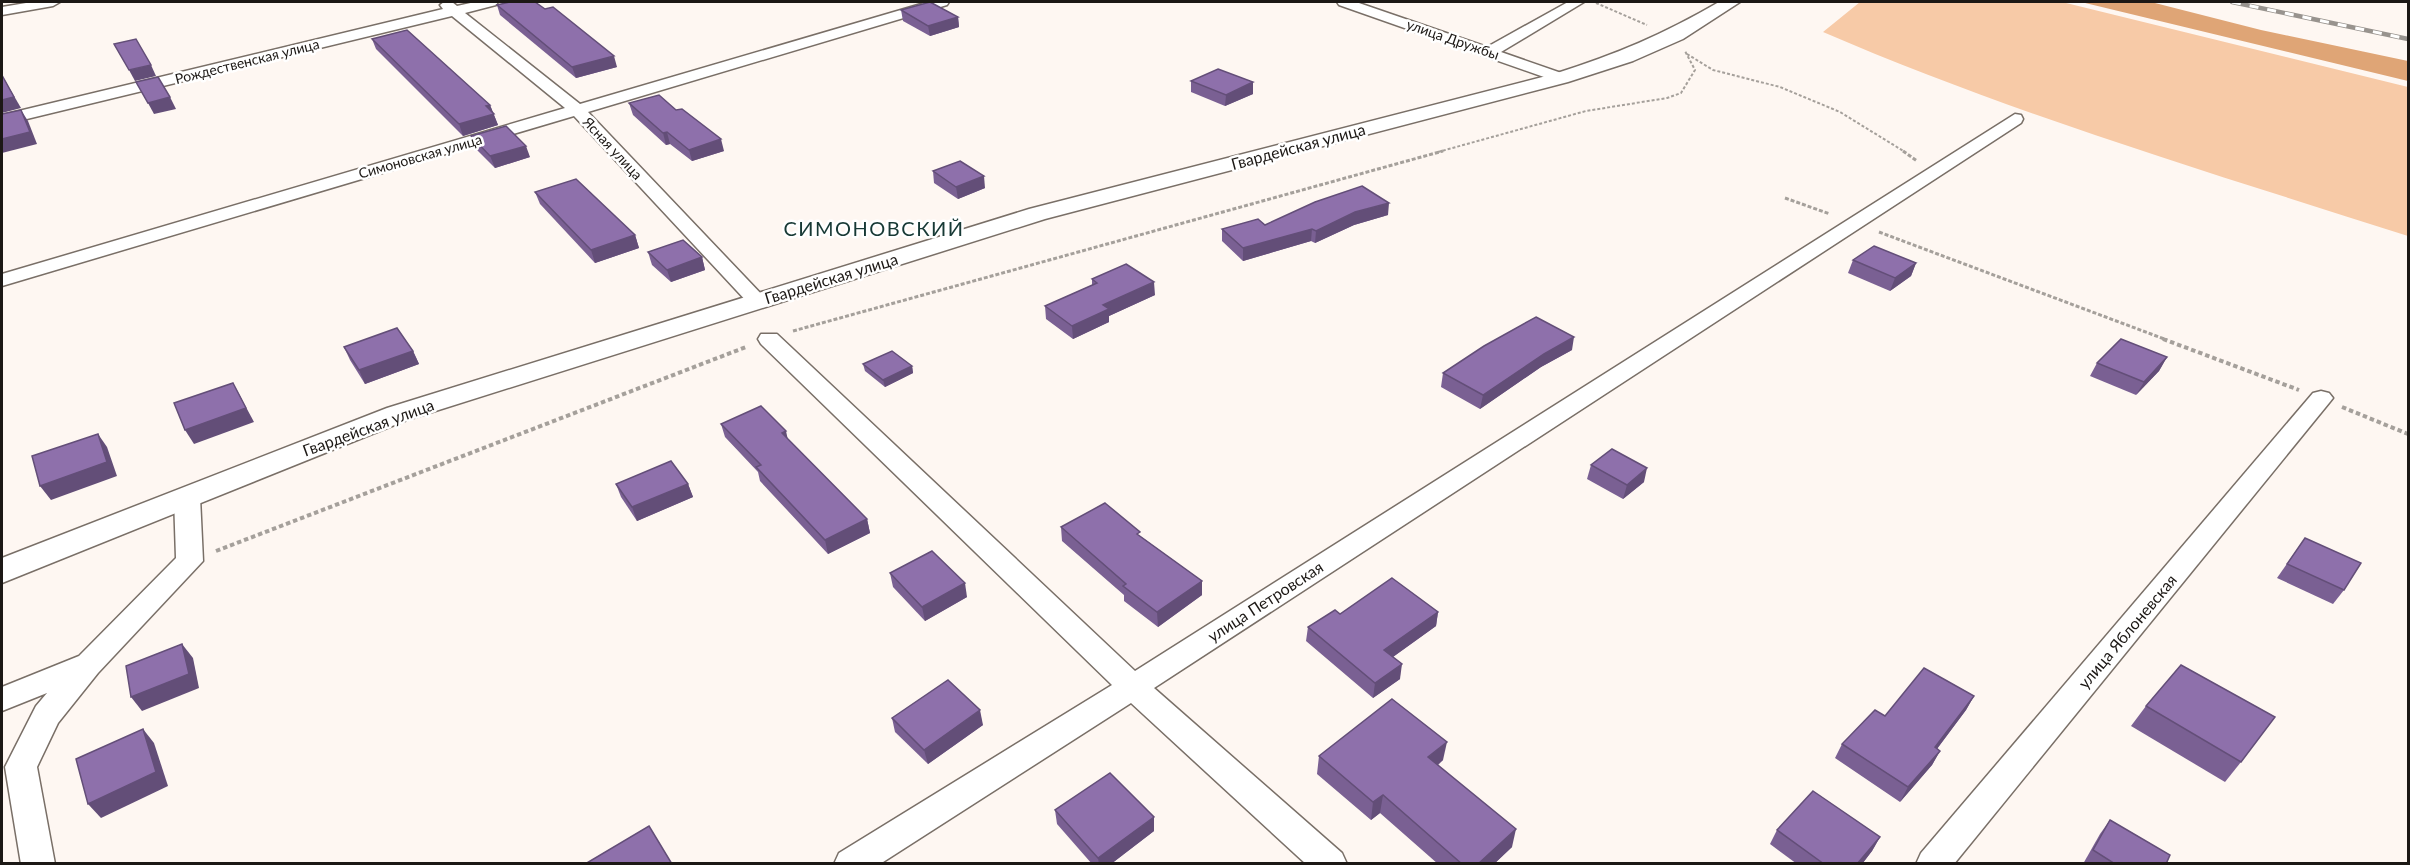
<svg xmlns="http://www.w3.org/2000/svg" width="2410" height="865" font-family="Lato,sans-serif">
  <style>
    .green { fill: #f7caa7 }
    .forest { fill: #dfa576 }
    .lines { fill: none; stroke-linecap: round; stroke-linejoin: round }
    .minor-casing { stroke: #796f67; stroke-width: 3 }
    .tertiary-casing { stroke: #796f67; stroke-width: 3 }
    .path-far2 { stroke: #a5a09b; stroke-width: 2; stroke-dasharray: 3 2; stroke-linecap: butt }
    .path-far1 { stroke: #a5a09b; stroke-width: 3; stroke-dasharray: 4 2; stroke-linecap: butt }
    .path { stroke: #a5a09b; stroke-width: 4; stroke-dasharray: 4.5 3; stroke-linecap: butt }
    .minor { fill: #fff; fill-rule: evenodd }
    .tertiary { fill: #fff; fill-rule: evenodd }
    .rail-casing { stroke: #98938e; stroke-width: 4.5 }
    .rail { stroke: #fff; stroke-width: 3; stroke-dasharray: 9; stroke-linecap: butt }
    .wall { fill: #7a6093 }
    .shaded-wall { fill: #634e78 }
    .building { fill: #8e70ab; stroke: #634e78; stroke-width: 1.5 }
    .labels { text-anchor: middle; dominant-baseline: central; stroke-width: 5; stroke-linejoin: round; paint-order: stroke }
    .far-street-label { font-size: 14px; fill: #1c1815; stroke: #fff }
    .street-label { font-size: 16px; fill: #1c1815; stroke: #fff }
    .quarter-label { font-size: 20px; letter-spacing: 1.5px; fill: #173935; stroke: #fff }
  </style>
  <rect width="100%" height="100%" fill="#fef7f2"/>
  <path class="green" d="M1860,2H2062L2408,87V236C2212,173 2013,114 1823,32Z"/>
  <polygon class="forest" points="2081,2 2151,2 2261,30 2408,61 2408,81"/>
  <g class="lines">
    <g class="minor-casing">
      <g id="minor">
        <polygon points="32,2 60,2 53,6 2,15 2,7"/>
        <polygon points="444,2 452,2 457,6 475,2 498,2 496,5 465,13 580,104 928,2 949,2 947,5 588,112 764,297 768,301 764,305 750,305 574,116 2,286 2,274 565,108 452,16 2,125 2,115 443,9 440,5"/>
        <polygon points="1337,2 1356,2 1487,47 1568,2 1584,2 1501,52 1567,75 1569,78 1567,81 1561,83 1339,5"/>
        <polygon points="2015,114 2021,115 2023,119 2021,123 1154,688 1342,853 1347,864 1306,864 1131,703 880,864 834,864 839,853 1112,685 761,344 758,339 761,334 777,334 1135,671"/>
        <polygon points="2321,391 2329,393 2333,398 2329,403 1954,864 1916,864 1921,853 2313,393"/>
        <polygon points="187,488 196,491 200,497 203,561 98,673 58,723 37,767 55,864 21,864 5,767 36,706 47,693 2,711 2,687 79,656 176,558 174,497 178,491"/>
      </g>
    </g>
    <g class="tertiary-casing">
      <path id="tertiary" d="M1719,2H1740L1683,39L1633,61L1568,82L1045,219L407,420L2,583V558L387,408L1029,209L1554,74C1617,54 1662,35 1719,2Z"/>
    </g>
    <g class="path-far2">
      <polyline points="1596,3 1647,25"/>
      <polyline points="1687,54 1713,70 1780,87 1840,112 1905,152"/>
      <polyline points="1438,152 1586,111 1667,98 1681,93 1695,70 1685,51"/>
    </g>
    <g class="path-far1">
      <polyline points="1903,151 1917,161"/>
      <polyline points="1785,198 1830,214"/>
      <polyline points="1879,232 2167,340"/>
      <polyline points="793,331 1443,151"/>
    </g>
    <g class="path">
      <polyline points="2163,339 2299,390"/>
      <polyline points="2342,407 2408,434"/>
      <polyline points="216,551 746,347"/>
    </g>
    <use href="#minor" class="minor"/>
    <use href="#tertiary" class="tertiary"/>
    <g class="rail-casing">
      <polyline id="rail" points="2232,2 2408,39"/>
    </g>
    <use href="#rail" class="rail"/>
  </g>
  <g class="wall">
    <polygon points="497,5 545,9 617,67 576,78 500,15"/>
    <polygon points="901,10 958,17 959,27 930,36 903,21"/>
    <polygon points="372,39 490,105 498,125 463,136 376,49"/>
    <polygon points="1191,81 1253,94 1225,106 1191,92"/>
    <polygon points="629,103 724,151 692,161 670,144 666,145 633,115"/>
    <polygon points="471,136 530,157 495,168 475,148"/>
    <polygon points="933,171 985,188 958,199 934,183"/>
    <polygon points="535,192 635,235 639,248 595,263 540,204"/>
    <polygon points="1388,215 1354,225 1315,243 1311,241 1243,261 1222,241 1222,229"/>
    <polygon points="648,252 702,257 705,270 671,282 652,265"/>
    <polygon points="1853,260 1916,263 1911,276 1890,291 1848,273"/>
    <polygon points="1092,279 1155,295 1109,316 1109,322 1073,339 1046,319 1045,306 1092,285"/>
    <polygon points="344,347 413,351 419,364 365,384 350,360"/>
    <polygon points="1572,350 1541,367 1480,409 1441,387 1443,373"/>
    <polygon points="2167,357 2159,371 2136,395 2090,376 2097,363"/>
    <polygon points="863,364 912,366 913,373 885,387 865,371"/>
    <polygon points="721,424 788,439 867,519 870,533 828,554 760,481 758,472 725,437"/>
    <polygon points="1591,465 1644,482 1623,499 1587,479"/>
    <polygon points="616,484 688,484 693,497 637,521 621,497"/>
    <polygon points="1061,527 1140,536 1202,581 1202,595 1158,627 1124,601 1124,595 1062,541"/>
    <polygon points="2305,538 2344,590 2333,604 2277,578"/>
    <polygon points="890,573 967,597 925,621 893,587"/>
    <polygon points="1438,612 1436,626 1393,657 1400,679 1373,698 1306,641 1308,627"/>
    <polygon points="1974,696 1966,710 1937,749 1940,751 1932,765 1900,802 1835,758 1842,744 1885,716"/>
    <polygon points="2146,706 2241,762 2225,782 2131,726"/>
    <polygon points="892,718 983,725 928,764 895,732"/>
    <polygon points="1319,756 1443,760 1438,765 1512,847 1494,864 1438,864 1380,813 1371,820 1317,774"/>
    <polygon points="1055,810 1154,831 1111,864 1092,864 1057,824"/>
    <polygon points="2110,820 2166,864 2083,864 2100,834"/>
    <polygon points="1777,830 1880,837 1872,851 1862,864 1797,864 1770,844"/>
  </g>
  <g class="shaded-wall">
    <polygon points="958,17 959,27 930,36 928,26"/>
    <polygon points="614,56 617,67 576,78 572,67"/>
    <polygon points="151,65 156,76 135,81 129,70"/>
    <polygon points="3,77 21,108 2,113 2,100"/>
    <polygon points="1253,82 1253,94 1225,106 1226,95"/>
    <polygon points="170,97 176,109 154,114 148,103"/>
    <polygon points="490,105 498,125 463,136 459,124 486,106"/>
    <polygon points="21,110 28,121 37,144 2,153 2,139"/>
    <polygon points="667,132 670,144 666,145 663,133"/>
    <polygon points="721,139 724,151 692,161 689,150"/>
    <polygon points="526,146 530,157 495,168 490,156"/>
    <polygon points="984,176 985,188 958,199 956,187"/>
    <polygon points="1389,203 1388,215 1354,225 1315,243 1316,231 1355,212"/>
    <polygon points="1312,229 1311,241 1243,261 1243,248"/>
    <polygon points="635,235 639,248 595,263 591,250"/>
    <polygon points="702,257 705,270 671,282 667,270"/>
    <polygon points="1916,263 1911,276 1890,291 1895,278"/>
    <polygon points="1154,282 1155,295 1109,316 1109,322 1073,339 1072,326 1103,305"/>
    <polygon points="1574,337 1572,350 1541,367 1480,409 1483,395 1544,354"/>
    <polygon points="413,351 419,364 365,384 359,370"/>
    <polygon points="2167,357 2159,371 2136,395 2144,382"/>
    <polygon points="912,366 913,373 885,387 883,380"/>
    <polygon points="233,383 254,422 194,444 185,430"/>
    <polygon points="786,431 789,445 782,433"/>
    <polygon points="98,434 107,447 117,476 51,500 40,486"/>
    <polygon points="1647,468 1644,482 1623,499 1627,485"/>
    <polygon points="688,484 693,497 637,521 632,507"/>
    <polygon points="867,519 870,533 828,554 825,540"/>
    <polygon points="1202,581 1202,595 1158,627 1157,612"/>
    <polygon points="965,583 967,597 925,621 922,607"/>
    <polygon points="1438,612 1436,626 1383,664 1384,650"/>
    <polygon points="182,644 193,658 199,688 142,711 131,697"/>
    <polygon points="1402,664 1400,679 1373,698 1375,683"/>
    <polygon points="1974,696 1966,710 1927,762 1935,747"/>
    <polygon points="980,710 983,725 928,764 924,750"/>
    <polygon points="143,729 154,743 168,786 101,818 88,804"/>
    <polygon points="1447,742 1443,760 1425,775 1428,757"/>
    <polygon points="1940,751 1932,765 1900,802 1908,787"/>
    <polygon points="1383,795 1380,813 1371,820 1373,802"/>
    <polygon points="1154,817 1154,831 1111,864 1099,864 1098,858"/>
    <polygon points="1516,829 1512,847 1494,864 1478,864"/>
    <polygon points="1880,837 1872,851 1862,864 1857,864"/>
  </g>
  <g class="building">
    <polygon points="510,2 535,2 545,9 553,7 614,56 572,67 497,5"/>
    <polygon points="930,2 958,17 928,26 901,10"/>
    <polygon points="407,30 490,105 486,106 494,114 459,124 372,39"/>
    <polygon points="136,39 151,65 129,70 114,44"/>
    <polygon points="1218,69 1253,82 1226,95 1191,81"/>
    <polygon points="3,77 14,97 2,100 2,78"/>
    <polygon points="158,77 170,97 148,103 136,82"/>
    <polygon points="659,95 676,110 682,109 721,139 689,150 667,132 663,133 629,103"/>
    <polygon points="21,110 30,132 2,139 2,114"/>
    <polygon points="506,126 526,146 490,156 471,136"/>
    <polygon points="960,161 984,176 956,187 933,171"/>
    <polygon points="576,179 635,235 591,250 535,192"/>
    <polygon points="1362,186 1389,203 1355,212 1316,231 1312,229 1243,248 1222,229 1258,219 1265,225 1315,202"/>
    <polygon points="683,240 702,257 667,270 648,252"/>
    <polygon points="1874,246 1916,263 1895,278 1853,260"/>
    <polygon points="1126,264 1154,282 1103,305 1109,309 1072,326 1045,306 1097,283 1092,279"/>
    <polygon points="1536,317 1574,337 1544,354 1483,395 1443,373 1484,346"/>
    <polygon points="397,328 413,351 359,370 344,347"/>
    <polygon points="2121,339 2167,357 2144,382 2097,363"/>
    <polygon points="892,351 912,366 883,380 863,364"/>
    <polygon points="233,383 246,408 185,430 174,403"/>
    <polygon points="761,406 786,431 782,433 867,519 825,540 756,467 761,465 721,424"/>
    <polygon points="98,434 107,462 40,486 32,456"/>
    <polygon points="1612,449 1647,468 1627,485 1591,465"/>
    <polygon points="671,461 688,484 632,507 616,484"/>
    <polygon points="1105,503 1140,532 1137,534 1202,581 1157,612 1123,586 1126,584 1061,527"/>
    <polygon points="2305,538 2361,563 2344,590 2287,564"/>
    <polygon points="932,551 965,583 922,607 890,573"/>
    <polygon points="1392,578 1438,612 1384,650 1402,664 1375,683 1308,627 1335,610 1340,614"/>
    <polygon points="182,644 189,674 131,697 126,666"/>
    <polygon points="2181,665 2275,717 2241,762 2146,706"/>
    <polygon points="1924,668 1974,696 1935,747 1940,751 1908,787 1842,744 1875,710 1885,716"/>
    <polygon points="948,680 980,710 924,750 892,718"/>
    <polygon points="1392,699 1447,742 1428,757 1516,829 1478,864 1462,864 1383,795 1373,802 1319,756"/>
    <polygon points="143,729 156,772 88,804 76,759"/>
    <polygon points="1110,773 1154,817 1098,858 1055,810"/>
    <polygon points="1813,791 1880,837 1857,864 1824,864 1777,830"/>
    <polygon points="2110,820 2170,855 2166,864 2115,864 2093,850"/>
    <polygon points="649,826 672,864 585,864"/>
  </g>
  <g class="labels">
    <g class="far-street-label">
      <text transform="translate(1453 39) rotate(19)">улица Дружбы</text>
      <text transform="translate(247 61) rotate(-14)">Рождественская улица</text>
      <text transform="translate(613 148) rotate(47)">Ясная улица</text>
      <text transform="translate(420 156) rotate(-16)">Симоновская улица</text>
    </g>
    <g class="street-label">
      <text transform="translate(1298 146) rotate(-15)">Гвардейская улица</text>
      <text transform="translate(831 278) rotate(-17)">Гвардейская улица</text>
      <text transform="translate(368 427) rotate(-20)">Гвардейская улица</text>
      <text transform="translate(1265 601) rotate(-33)">улица Петровская</text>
      <text transform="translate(2127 631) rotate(-50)">улица Яблоневская</text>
    </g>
    <g class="quarter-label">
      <text x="874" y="228">СИМОНОВСКИЙ</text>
    </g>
  </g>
  <rect width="2410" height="865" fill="none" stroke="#1c1815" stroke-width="6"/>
</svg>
